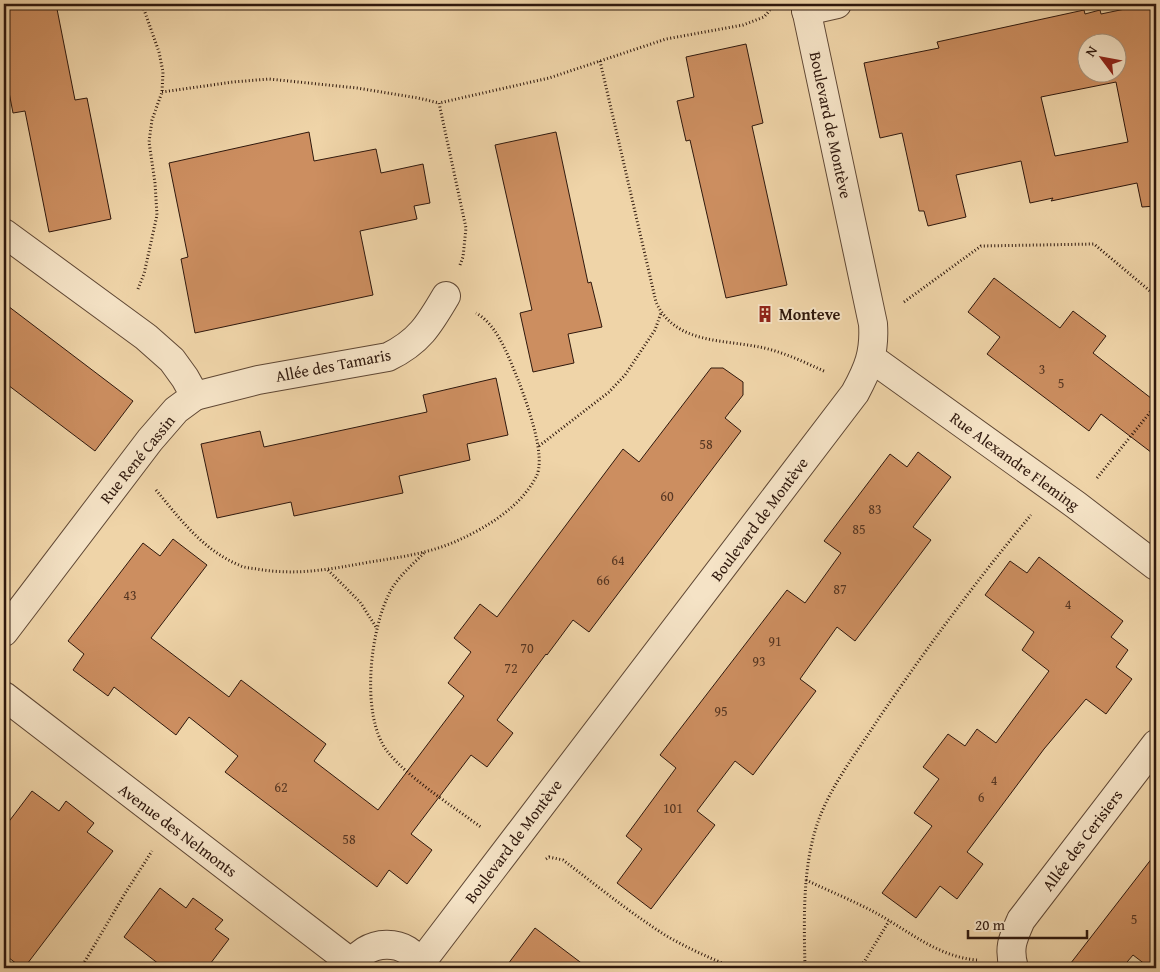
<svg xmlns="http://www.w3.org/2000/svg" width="1160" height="972" font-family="'Gentium Book Plus',serif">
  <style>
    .building { fill: #cc8e60; stroke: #2f180d; fill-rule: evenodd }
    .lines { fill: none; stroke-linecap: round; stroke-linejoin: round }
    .minor-casing { stroke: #5f4734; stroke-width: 30 }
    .path { stroke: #2f180d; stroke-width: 3; stroke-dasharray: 1 2.5; stroke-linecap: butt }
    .minor { stroke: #f5e3c6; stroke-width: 28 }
    .labels { text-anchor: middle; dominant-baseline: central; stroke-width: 4; stroke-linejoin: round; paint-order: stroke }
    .number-label { font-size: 14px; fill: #563622 }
    .street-label { font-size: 16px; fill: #2f180d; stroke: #f5e3c6 }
    .poi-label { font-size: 16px; font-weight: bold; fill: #2f180d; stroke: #f5e3c6; text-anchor: start }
  </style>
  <rect width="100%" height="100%" fill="#efd4a8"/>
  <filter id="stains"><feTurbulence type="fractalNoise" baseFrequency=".004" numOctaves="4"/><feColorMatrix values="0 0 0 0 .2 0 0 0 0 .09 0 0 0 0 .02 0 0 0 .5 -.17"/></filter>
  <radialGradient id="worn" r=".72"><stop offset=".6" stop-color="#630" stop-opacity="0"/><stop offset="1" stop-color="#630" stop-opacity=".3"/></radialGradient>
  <g class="building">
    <polygon points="4,4 56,4 75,100 87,98 111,219 49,232 25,111 13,113 4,66"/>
    <path d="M1149,4H1156V206L1142,207L1137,183L1051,201L1053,198L1030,203L1021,161L956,175L966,217L928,226L924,211H919L902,133L880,138L864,63L939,48L937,42L1084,10L1085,14L1100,10L1101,14ZM1088,42H1118V72H1088ZM1116,82L1128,142L1055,156L1041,97Z"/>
    <polygon points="746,44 763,123 752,126 787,285 726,298 690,140 686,141 677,101 694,97 686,57"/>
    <polygon points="309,132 314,161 376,149 381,173 423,164 430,203 414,206 417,219 360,231 373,295 195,333 181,259 188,257 169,163"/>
    <polygon points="556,132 588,283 591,282 602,327 568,334 574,363 533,372 520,313 532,310 495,145"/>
    <polygon points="994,278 1060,328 1073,311 1106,336 1093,353 1156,402 1156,456 1101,414 1089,431 987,354 1000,337 968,312"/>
    <polygon points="4,303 133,401 95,451 4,382"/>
    <polygon points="711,368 723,368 743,382 743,395 725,418 741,431 589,632 573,620 547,655 546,654 497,720 513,733 487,767 471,755 411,834 432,850 407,884 389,870 377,887 225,772 238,756 189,717 176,735 114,687 108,696 73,670 84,654 68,641 143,543 160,556 173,539 207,565 151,638 229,697 241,680 326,744 314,761 378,810 464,696 448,683 471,652 454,638 480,604 497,617 623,449 639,462"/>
    <polygon points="496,378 508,435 467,444 470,460 399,476 403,493 294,516 291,502 217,518 201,444 260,431 264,447 427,412 423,395"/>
    <polygon points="918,452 951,477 913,527 931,540 855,641 837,627 800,679 816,691 753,775 735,761 697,811 715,825 651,909 617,883 642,849 626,836 676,768 660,755 787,590 805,603 841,553 824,541 890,454 907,467"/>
    <polygon points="1039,557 1123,621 1111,637 1128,650 1116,667 1132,679 1106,714 1086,699 1044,749 967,852 983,864 957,899 940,886 916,918 882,893 932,826 914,813 939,779 923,767 948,734 965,746 977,729 996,743 1049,671 1022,650 1034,632 985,595 1010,561 1027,573"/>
    <polygon points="32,791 59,811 66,801 94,823 87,832 113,851 24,968 22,968 4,954 4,828"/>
    <polygon points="1156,853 1156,968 1150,968 1133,955 1122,968 1067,968"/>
    <polygon points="160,888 186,908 193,898 223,920 215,929 229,939 207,968 164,968 124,937"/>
    <polygon points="535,928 588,968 505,968"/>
  </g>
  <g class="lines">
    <g class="minor-casing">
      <g id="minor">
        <polyline points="806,11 837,4"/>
        <polyline points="4,233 146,337 172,360 185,378 195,396 176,410 150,440 4,632"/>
        <polyline points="871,358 1076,505 1156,566"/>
        <path d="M195,396L258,380L388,357C419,342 429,325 446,296"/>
        <polyline points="4,696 353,964"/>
        <path d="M420,964L855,393C868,369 875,353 873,324L805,4"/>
        <path d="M351,968C362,938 411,936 421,968"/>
        <path d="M1014,968C1008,948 1013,938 1021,920L1156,744"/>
      </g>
    </g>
    <g class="path">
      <path d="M600,61L656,302C675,345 725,339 764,348C786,353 806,363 826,372"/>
      <polyline points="162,92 233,82 269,79 357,88 418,98 439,103"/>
      <polyline points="460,265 463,257 466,228 439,103 549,78 666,39 743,25 764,17 770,10"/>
      <polyline points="138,289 144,274 157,215 155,183 149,142 152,120 162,92 163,72 159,52 142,4"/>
      <polyline points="904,302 981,246 1094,244 1156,296"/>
      <polyline points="539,446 609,392 625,375 655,330 661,313"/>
      <polyline points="1097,478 1156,405"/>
      <path d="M156,490C180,519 203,550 239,565C244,568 251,568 257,569C297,576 331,569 370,562C401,557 432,553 461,539C489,526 521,506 536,477C547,457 527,404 519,382C509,359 499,326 476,313"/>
      <path d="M424,553C412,565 399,576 391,590C370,628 360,715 387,751C408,778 454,807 482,828"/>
      <polyline points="328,570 360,602 376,627"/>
      <path d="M546,859L549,857L563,860C596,885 629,912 665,935C687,948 710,958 734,968"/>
      <path d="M806,880C829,891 854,901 876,913C909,931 938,957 977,960"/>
      <polyline points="81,968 124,895 152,851"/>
      <path d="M805,968C804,919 802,865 819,819C832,784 857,752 877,721C925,650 976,581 1031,515"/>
      <polyline points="858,968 864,962 889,921"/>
    </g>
    <use href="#minor" class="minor"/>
  </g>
  <defs>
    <g id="building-bare" transform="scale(1.35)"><path d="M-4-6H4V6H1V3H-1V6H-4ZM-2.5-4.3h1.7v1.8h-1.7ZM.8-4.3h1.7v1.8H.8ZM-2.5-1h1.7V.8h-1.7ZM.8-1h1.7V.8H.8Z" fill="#8f2418" stroke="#f5e3c6" stroke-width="2.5" paint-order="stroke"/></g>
  </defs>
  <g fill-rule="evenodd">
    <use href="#building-bare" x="765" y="314"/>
  </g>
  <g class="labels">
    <g class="number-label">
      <text x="1042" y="369">3</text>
      <text x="1061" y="383">5</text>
      <text x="706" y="444">58</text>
      <text x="667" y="496">60</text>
      <text x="875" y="509">83</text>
      <text x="859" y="529">85</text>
      <text x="618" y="560">64</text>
      <text x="603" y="580">66</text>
      <text x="840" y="589">87</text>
      <text x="130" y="595">43</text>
      <text x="1068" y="604">4</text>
      <text x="775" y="641">91</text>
      <text x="527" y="648">70</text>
      <text x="759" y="661">93</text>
      <text x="511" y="668">72</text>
      <text x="721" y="711">95</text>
      <text x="994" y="780">4</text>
      <text x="281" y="787">62</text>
      <text x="981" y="797">6</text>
      <text x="673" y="808">101</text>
      <text x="349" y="839">58</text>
      <text x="1134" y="919">5</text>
    </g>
    <g class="street-label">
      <text transform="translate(831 125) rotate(78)">Boulevard de Montève</text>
      <text transform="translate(333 365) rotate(-11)">Allée des Tamaris</text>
      <text transform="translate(137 459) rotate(-51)">Rue René Cassin</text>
      <text transform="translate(1015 461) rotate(36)">Rue Alexandre Fleming</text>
      <text transform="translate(759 519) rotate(-53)">Boulevard de Montève</text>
      <text transform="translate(178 830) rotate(37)">Avenue des Nelmonts</text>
      <text transform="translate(1082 840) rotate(-53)">Allée des Cerisiers</text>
      <text transform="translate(513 841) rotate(-53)">Boulevard de Montève</text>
    </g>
    <g class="poi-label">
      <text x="779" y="314">Monteve</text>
    </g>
  </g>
  <rect width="1160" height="972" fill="none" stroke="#efd4a8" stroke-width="20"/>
  <rect x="5" y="5" width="1150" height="962" fill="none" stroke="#2f180d" stroke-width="2.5"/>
  <rect x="10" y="10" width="1140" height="952" fill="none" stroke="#2f180d"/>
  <g transform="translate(1102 58) rotate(302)"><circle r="24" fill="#f5e3c6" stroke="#a6927c"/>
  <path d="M0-4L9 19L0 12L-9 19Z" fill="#8f2418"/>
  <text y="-8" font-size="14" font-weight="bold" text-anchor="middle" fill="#2f180d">N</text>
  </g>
  <path d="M968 930v8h119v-8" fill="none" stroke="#2f180d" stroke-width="2.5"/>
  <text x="975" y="930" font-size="15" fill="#2f180d" stroke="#f5e3c6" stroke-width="4" paint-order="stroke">20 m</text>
  <rect width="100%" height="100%" filter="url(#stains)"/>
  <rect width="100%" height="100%" fill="url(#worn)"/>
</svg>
